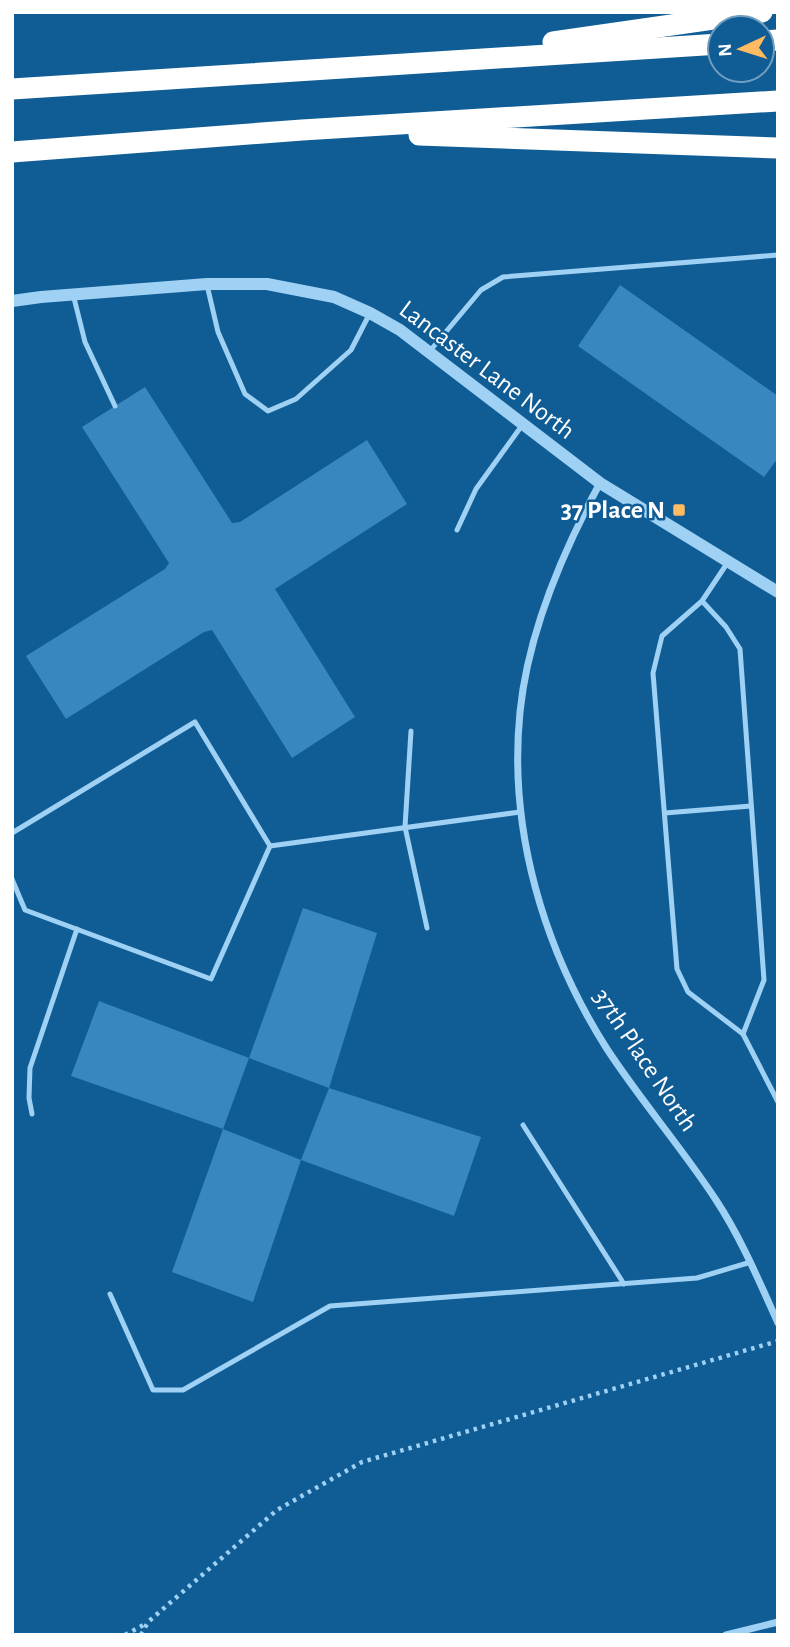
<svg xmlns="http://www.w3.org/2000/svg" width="790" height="1647" font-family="'Alegreya Sans',sans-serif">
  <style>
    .building { fill: #3887bf }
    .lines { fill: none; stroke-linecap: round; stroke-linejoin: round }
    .path { stroke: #9ed1f4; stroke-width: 4.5; stroke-dasharray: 3.5 5; stroke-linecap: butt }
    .service { stroke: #9ed1f4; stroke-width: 5 }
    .minor { stroke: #9ed1f4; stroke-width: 7 }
    .tertiary { stroke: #9ed1f4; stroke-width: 12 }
    .motorway { stroke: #fff; stroke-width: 21 }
    .poi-dot { fill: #ffbb62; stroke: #105d96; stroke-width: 2.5 }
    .labels { text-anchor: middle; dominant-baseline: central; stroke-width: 5; stroke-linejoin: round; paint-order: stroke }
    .street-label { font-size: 26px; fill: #fff; stroke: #105d96 }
    .poi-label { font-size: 26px; font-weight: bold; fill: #fff; stroke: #105d96; text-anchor: end }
  </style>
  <rect width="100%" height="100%" fill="#105d96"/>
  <g class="building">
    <polygon points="620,285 778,396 778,458 764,477 578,346"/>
    <polygon points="145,387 232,523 240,522 367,440 407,504 275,589 355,717 292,758 212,630 204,632 66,719 26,656 165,569 169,563 82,427"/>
    <polygon points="303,908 377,933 329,1088 249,1058"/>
    <polygon points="99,1001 249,1058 223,1129 71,1076"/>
    <polygon points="329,1088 481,1137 454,1216 301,1160"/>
    <polygon points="223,1129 301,1160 253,1302 172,1272"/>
  </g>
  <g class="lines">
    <g class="path">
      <polyline points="125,1635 147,1623"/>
      <polyline points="141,1635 148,1622 277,1510 362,1462 778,1341"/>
    </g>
    <g class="service">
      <polyline points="207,285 218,332 245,394 268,411 296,399 351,350 370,313"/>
      <polyline points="73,294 85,342 115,406"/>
      <polyline points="429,352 481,290 503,277 778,255"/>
      <polyline points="457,530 476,489 523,424"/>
      <polyline points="702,601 726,627 740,649 764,980 743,1034 688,992 677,969 653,673 662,636 702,601 728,562"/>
      <polyline points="411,731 405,827 427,928"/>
      <polyline points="665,813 751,806"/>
      <polyline points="12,833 195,722 270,846"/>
      <polyline points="270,846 520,812"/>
      <polyline points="12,879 25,910 211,979 270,846"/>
      <polyline points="743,1034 778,1102"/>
      <polyline points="32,1114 29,1098 30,1068 77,929"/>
      <polyline points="523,1125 624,1284"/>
      <polyline points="110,1294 153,1390 183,1390 330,1306 697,1278 751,1262"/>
    </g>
    <g class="minor">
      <path d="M600,483C562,553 528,632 520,712C508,830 544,950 607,1049C641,1101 682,1148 716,1200C741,1238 759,1281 778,1323"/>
      <polyline points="726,1635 778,1622"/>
    </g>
    <polyline class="tertiary" points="12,301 41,297 207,284 267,284 334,297 370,313 400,330 600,483 778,592"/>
    <g class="motorway">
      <polyline points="762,41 778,40"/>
      <polyline points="553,42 762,12"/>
      <polyline points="12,89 720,44"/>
      <polyline points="419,135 778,148"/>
      <polyline points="12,152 302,130 778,101"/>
    </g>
  </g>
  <rect class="poi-dot" x="672" y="503" width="14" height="14" rx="3.5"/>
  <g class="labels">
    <g class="street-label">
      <text transform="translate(487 370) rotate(37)">Lancaster Lane North</text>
      <text transform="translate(645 1060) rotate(56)">37th Place North</text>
    </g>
    <g class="poi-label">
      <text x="665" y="510">37 Place N</text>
    </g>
  </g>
  <rect width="790" height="1647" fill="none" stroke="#ffffff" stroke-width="28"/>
  <g transform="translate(741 49) rotate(266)"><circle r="33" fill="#105d96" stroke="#709ec0" stroke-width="2"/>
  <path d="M0-5L12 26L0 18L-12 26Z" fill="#ffbb62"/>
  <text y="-10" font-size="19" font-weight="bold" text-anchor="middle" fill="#ffffff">N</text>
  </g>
</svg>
